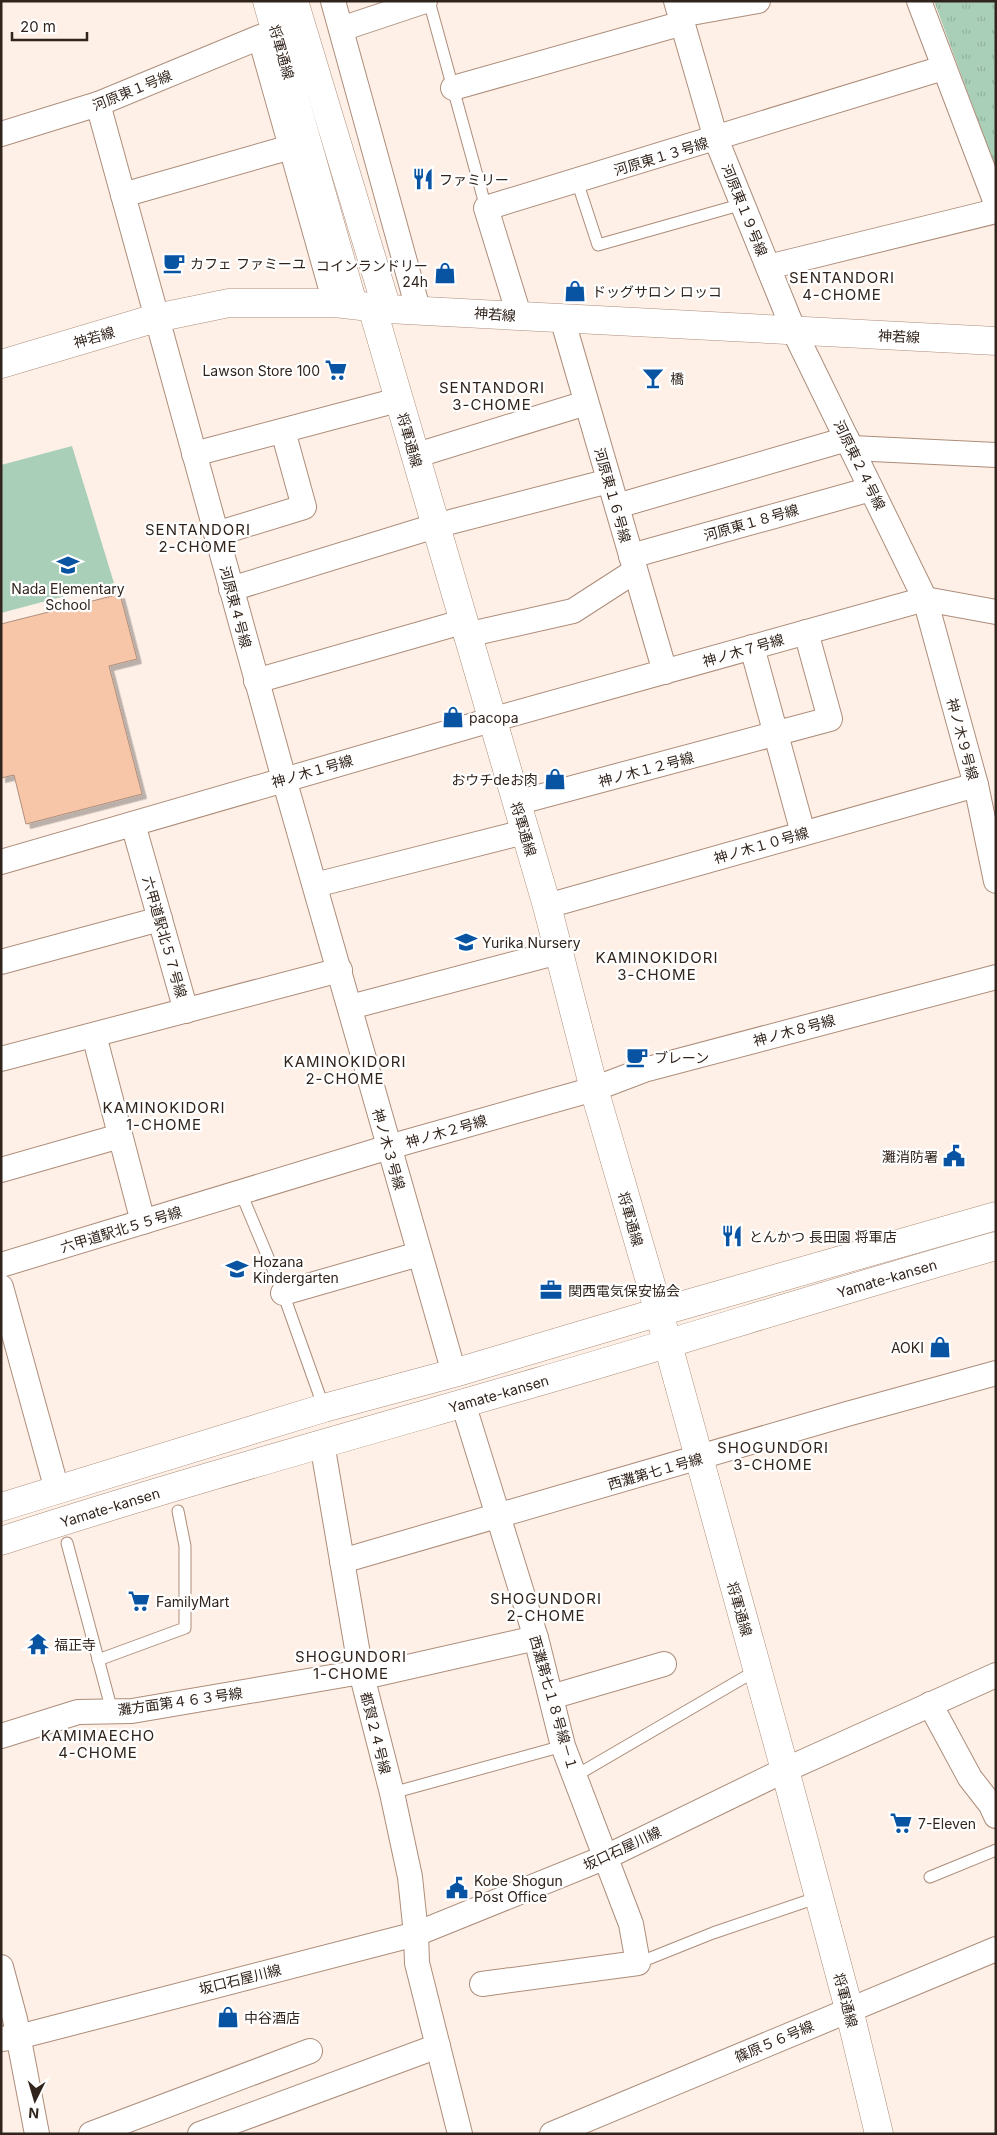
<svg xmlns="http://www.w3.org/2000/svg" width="997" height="2135" font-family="Inter,'Noto Sans JP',sans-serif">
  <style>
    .grass { fill: url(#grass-tufts) }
    .pitch { fill: #a9cfb8 }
    .building { fill: #f7c6a9; stroke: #af8f7c; filter: url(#shadow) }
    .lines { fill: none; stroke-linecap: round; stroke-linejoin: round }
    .lane-casing { stroke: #ad8d7a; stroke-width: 13 }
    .street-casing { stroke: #ad8d7a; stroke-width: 26 }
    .secondary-casing { stroke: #ad8d7a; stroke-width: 29 }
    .primary-casing { stroke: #ad8d7a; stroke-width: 29 }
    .lane { stroke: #fff; stroke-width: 11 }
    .street { stroke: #fff; stroke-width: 24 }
    .secondary { stroke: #fff; stroke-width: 28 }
    .primary { stroke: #fff; stroke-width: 28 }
    .labels { text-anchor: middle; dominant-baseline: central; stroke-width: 4.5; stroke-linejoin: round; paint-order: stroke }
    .street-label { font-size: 14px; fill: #31241c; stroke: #fff }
    .poi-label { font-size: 14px; fill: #31241c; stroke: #fff; text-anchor: start }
    .neighbourhood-label { font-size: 15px; letter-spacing: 1px; fill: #31241c; stroke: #fff }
  </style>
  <defs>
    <pattern id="grass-tufts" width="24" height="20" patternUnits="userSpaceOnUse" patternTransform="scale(1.25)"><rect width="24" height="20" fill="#a9cfb8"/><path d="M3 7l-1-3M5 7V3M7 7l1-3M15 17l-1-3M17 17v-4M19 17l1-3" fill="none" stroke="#92b29e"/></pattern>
    <filter id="shadow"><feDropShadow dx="4.5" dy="4.5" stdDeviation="0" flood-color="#0004"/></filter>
  </defs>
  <rect width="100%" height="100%" fill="#fef0e7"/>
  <polygon class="grass" points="934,1 996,1 996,170"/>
  <polygon class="pitch" points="72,446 114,583 1,613 1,465"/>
  <polygon class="building" points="120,594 137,659 109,666 142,794 26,824 14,775 1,778 1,624"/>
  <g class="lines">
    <g class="lane-casing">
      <g id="lane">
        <polyline points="429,1 486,208"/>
        <polyline points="577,181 598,245 743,204"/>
        <polyline points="241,1193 283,1293 324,1408"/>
        <polyline points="67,1543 112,1711"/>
        <polyline points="98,1660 185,1628 185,1546 178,1511"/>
        <polyline points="575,1776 757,1670"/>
        <polyline points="392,1793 563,1746"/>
        <polyline points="930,1877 996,1850"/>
        <polyline points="638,1963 713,1933 819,1897"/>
      </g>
    </g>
    <g class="street-casing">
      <g id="street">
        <polyline points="333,1 418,309"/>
        <polyline points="676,1 716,139 794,331 925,599 976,785 996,881"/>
        <polyline points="919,1 996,203"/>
        <polyline points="680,15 758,1"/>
        <polyline points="341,29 425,1"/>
        <polyline points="453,88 683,23"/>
        <polyline points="98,104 284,779 454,1373"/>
        <polyline points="1,134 98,104 260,37 335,303"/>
        <polyline points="123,195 291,147"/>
        <polyline points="768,267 996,211"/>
        <polyline points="519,315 486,208 943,68"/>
        <polyline points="562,318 665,672"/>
        <polyline points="852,448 996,455"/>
        <polyline points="194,454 398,400"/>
        <polyline points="414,456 586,403"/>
        <polyline points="617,506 847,439"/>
        <polyline points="216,534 304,507 283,431"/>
        <polyline points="631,556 871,489"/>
        <polyline points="231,589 435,526 609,481"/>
        <polyline points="466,635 573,611 635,571"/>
        <polyline points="752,647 803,833"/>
        <polyline points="256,681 462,622"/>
        <polyline points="516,803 830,719 806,632"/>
        <polyline points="133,824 186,1011"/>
        <polyline points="1,862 491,720 925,599 996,612"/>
        <polyline points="315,885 524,832"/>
        <polyline points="547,906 976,785"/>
        <polyline points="1,962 160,919"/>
        <polyline points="350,1007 559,952"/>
        <polyline points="94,1035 143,1222"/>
        <polyline points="1,1059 340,970"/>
        <polyline points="1,1170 120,1136"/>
        <polyline points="1,1265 389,1147 594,1089 644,1070 996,977"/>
        <polyline points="1,1287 57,1490"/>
        <polyline points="283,1293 419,1254"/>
        <polyline points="463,1403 536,1638 563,1746 631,1924 638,1963 482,1984"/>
        <polyline points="322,1443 361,1672 392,1793 410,1877 416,1934 417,1963 460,2134"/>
        <polyline points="342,1561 847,1414 996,1373"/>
        <polyline points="551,1697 664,1664"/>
        <polyline points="930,1704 970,1778 991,1805 996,1816"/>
        <polyline points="1,1736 78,1712 132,1711 361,1672 377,1674 536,1638"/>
        <polyline points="1,1967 15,2019 37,2134"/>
        <polyline points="1,2039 18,2037 416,1934 606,1857 785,1770 996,1675"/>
        <polyline points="91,2134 310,2051"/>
        <polyline points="200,2134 438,2046"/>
        <polyline points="552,2134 996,1949"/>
      </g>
    </g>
    <g class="secondary-casing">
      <g id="secondary">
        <polyline points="267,1 353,304"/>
        <polyline points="294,1 387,309"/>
        <polyline points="372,307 547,906 594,1089 659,1312 785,1770 849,2009 879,2134"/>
        <polyline points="1,364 156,318 229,303 335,303 387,309 996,341"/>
      </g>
    </g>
    <g class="primary-casing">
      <g id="primary">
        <polyline points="1,1507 324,1408 454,1373 659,1312 996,1216"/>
        <path id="s1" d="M1,1541C180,1483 361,1433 541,1381C693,1337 844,1289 996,1246"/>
      </g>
    </g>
    <use href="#lane" class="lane"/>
    <use href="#street" class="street"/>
    <use href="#secondary" class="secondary"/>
    <use href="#primary" class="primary"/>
  </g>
  <defs>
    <g id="restaurant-bare" transform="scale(1.725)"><path d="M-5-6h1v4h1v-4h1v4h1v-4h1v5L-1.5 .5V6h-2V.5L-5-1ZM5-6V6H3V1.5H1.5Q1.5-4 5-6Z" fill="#0854a3" stroke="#fff" stroke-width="2.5" paint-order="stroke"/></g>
    <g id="cafe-bare" transform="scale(1.725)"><path d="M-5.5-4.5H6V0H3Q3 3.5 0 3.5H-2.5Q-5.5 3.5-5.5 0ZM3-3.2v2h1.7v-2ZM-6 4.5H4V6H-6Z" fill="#0854a3" stroke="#fff" stroke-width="2.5" paint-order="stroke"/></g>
    <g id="shop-bare" transform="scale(1.725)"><path d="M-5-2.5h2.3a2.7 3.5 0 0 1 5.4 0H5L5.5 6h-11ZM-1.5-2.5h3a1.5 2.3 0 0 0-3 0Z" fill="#0854a3" stroke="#fff" stroke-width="2.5" paint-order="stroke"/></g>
    <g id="supermarket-bare" transform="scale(1.725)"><path d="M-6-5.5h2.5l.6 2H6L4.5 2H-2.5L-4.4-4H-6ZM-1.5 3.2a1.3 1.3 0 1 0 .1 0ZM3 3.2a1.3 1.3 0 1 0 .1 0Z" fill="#0854a3" stroke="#fff" stroke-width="2.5" paint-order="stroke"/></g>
    <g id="bar-bare" transform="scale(1.725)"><path d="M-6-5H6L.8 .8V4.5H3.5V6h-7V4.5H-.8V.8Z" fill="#0854a3" stroke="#fff" stroke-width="2.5" paint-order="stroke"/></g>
    <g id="school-bare" transform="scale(1.725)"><path d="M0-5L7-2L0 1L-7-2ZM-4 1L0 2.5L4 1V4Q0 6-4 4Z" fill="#0854a3" stroke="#fff" stroke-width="2.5" paint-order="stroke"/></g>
    <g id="civic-bare" transform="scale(1.725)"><path d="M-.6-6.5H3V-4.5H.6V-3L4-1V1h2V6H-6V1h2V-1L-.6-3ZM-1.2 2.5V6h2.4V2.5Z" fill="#0854a3" stroke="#fff" stroke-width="2.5" paint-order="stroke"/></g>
    <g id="office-bare" transform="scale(1.725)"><path d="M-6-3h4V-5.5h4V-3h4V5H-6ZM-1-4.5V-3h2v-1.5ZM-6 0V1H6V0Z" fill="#0854a3" stroke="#fff" stroke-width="2.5" paint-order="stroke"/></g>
    <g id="temple-bare" transform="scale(1.725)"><path d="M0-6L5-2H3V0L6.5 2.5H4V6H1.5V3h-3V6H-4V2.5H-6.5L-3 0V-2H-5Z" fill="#0854a3" stroke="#fff" stroke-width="2.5" paint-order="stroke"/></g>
  </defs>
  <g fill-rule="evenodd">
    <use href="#restaurant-bare" x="423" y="179"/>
    <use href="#cafe-bare" x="174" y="263"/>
    <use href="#shop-bare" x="445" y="273"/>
    <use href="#shop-bare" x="575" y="291"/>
    <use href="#supermarket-bare" x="336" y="370"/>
    <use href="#bar-bare" x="653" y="378"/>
    <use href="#school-bare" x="68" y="565"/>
    <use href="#shop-bare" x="453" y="717"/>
    <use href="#shop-bare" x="555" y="779"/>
    <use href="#school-bare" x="466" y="942"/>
    <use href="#cafe-bare" x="637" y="1057"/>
    <use href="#civic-bare" x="954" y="1156"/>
    <use href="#restaurant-bare" x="732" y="1236"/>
    <use href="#school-bare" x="237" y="1269"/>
    <use href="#office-bare" x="551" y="1290"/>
    <use href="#shop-bare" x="940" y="1347"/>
    <use href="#supermarket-bare" x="139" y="1601"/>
    <use href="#temple-bare" x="38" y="1644"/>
    <use href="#supermarket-bare" x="901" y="1823"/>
    <use href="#civic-bare" x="457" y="1888"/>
    <use href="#shop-bare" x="228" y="2017"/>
  </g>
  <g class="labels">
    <g class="street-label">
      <text transform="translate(282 52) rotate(74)">将軍通線</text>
      <text transform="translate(132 90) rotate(-22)">河原東１号線</text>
      <text transform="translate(661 156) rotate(-17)">河原東１３号線</text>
      <text transform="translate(745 210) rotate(68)">河原東１９号線</text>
      <text transform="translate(495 314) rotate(4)">神若線</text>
      <text transform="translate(899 336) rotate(3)">神若線</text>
      <text transform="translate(94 337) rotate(-16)">神若線</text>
      <text transform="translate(410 440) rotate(74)">将軍通線</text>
      <text transform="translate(860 465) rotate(64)">河原東２４号線</text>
      <text transform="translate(613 495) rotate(74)">河原東１６号線</text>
      <text transform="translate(751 522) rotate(-16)">河原東１８号線</text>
      <text transform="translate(236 607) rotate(75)">河原東４号線</text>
      <text transform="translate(743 650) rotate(-16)">神ノ木７号線</text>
      <text transform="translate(963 739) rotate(75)">神ノ木９号線</text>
      <text transform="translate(646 769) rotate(-15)">神ノ木１２号線</text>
      <text transform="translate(312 771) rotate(-16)">神ノ木１号線</text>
      <text transform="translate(524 829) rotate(73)">将軍通線</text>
      <text transform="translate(761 845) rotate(-16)">神ノ木１０号線</text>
      <text transform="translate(165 937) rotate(74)">六甲道駅北５７号線</text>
      <text transform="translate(794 1030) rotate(-15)">神ノ木８号線</text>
      <text transform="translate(446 1131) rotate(-16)">神ノ木２号線</text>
      <text transform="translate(389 1149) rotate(74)">神ノ木３号線</text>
      <text transform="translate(631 1219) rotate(74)">将軍通線</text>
      <text transform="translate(121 1229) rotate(-17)">六甲道駅北５５号線</text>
      <text stroke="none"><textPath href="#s1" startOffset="924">Yamate-kansen</textPath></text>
      <text stroke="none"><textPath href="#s1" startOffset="519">Yamate-kansen</textPath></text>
      <text transform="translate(655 1471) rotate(-16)">西灘第七１号線</text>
      <text stroke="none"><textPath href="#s1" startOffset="114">Yamate-kansen</textPath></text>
      <text transform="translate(740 1609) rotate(74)">将軍通線</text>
      <text transform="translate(180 1701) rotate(-8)">灘方面第４６３号線</text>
      <text transform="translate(554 1703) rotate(74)">西灘第七１８号線－１</text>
      <text transform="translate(376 1733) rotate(76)">都賀２４号線</text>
      <text transform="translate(622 1848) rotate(-25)">坂口石屋川線</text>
      <text transform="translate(240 1979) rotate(-14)">坂口石屋川線</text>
      <text transform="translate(846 2000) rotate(75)">将軍通線</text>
      <text transform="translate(774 2041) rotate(-23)">篠原５６号線</text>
    </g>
    <g class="poi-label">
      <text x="439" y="179">ファミリー</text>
      <text x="190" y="263">カフェ ファミーユ</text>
      <text x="428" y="265" text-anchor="end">コインランドリー<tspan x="428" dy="16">24h</tspan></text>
      <text x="592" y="291">ドッグサロン ロッコ</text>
      <text x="320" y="370" text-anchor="end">Lawson Store 100</text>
      <text x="670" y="378">橋</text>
      <text x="68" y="588" text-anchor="middle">Nada Elementary<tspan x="68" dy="16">School</tspan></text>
      <text x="469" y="717">pacopa</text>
      <text x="538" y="779" text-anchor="end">おウチdeお肉</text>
      <text x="482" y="942">Yurika Nursery</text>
      <text x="654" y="1057">ブレーン</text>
      <text x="938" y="1156" text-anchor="end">灘消防署</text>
      <text x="749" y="1236">とんかつ 長田園 将軍店</text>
      <text x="253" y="1261">Hozana<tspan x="253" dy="16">Kindergarten</tspan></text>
      <text x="568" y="1290">関西電気保安協会</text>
      <text x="924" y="1347" text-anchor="end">AOKI</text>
      <text x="156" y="1601">FamilyMart</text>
      <text x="54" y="1644">福正寺</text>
      <text x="918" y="1823">7-Eleven</text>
      <text x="474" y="1880">Kobe Shogun<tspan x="474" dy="16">Post Office</tspan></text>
      <text x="244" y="2017">中谷酒店</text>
    </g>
    <g class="neighbourhood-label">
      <text x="842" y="277">SENTANDORI<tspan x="842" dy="17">4-CHOME</tspan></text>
      <text x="492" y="387">SENTANDORI<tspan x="492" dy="17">3-CHOME</tspan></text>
      <text x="198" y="529">SENTANDORI<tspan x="198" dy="17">2-CHOME</tspan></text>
      <text x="657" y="957">KAMINOKIDORI<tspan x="657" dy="17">3-CHOME</tspan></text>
      <text x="345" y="1061">KAMINOKIDORI<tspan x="345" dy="17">2-CHOME</tspan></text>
      <text x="164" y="1107">KAMINOKIDORI<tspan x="164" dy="17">1-CHOME</tspan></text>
      <text x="773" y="1447">SHOGUNDORI<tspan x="773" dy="17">3-CHOME</tspan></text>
      <text x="546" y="1598">SHOGUNDORI<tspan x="546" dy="17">2-CHOME</tspan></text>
      <text x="351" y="1656">SHOGUNDORI<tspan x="351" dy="17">1-CHOME</tspan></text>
      <text x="98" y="1735">KAMIMAECHO<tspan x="98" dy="17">4-CHOME</tspan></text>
    </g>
  </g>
  <rect width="997" height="2135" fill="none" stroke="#31241c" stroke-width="5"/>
  <g transform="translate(35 2100) rotate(185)" stroke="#ffffff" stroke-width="4" paint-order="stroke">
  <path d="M0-4L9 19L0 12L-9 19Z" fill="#31241c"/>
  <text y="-8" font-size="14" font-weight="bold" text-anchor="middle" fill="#31241c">N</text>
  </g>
  <path d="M12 32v8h75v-8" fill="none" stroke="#31241c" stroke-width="2.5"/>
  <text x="20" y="32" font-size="15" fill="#31241c" stroke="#ffffff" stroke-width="4" paint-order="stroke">20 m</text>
</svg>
